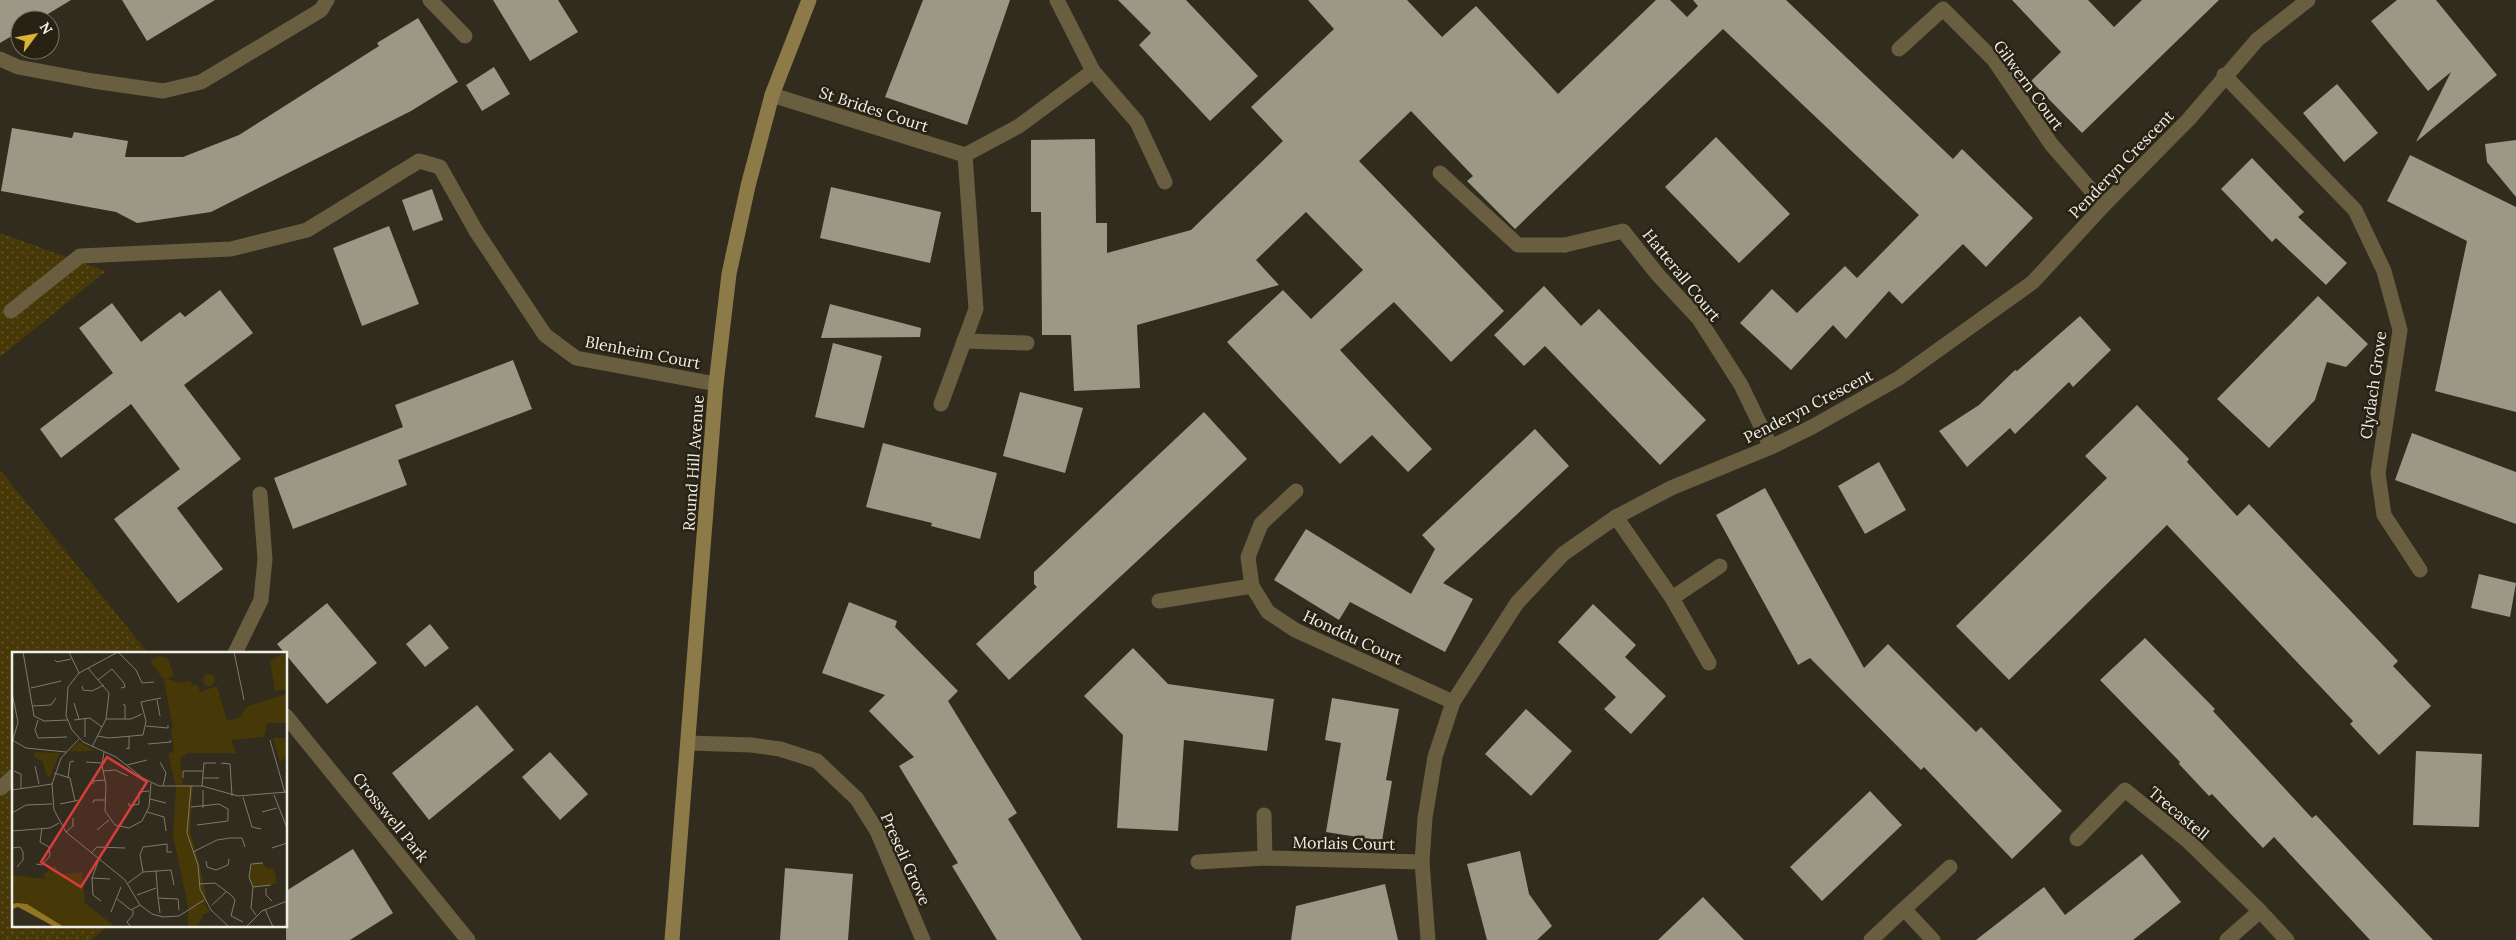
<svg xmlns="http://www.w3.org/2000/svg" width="2516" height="940" font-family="Lora,serif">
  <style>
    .grass { fill: url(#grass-dots) }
    .building { fill: #9d9786 }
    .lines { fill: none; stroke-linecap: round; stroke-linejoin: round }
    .lane { stroke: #695f40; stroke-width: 15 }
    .street { stroke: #695f40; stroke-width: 15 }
    .secondary { stroke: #8c7a48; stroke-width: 15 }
    .labels { text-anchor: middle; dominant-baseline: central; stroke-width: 5; stroke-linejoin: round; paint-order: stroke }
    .street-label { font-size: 16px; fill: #f1eee5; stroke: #272214 }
    .inset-road { fill: none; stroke: #7e7a6d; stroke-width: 1 }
    .view { fill: #d93c3b; fill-opacity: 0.15; stroke: #d93c3b; stroke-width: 2.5 }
    .inset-edge { fill: none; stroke: #f1eee5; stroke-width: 2.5 }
  </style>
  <defs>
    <pattern id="grass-dots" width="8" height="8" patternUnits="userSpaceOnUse" patternTransform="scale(1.25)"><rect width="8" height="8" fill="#463807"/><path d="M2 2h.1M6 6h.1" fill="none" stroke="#61552b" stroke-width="1.8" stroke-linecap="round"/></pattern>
  </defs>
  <rect width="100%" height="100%" fill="#312c1d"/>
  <g class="grass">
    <polygon points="0,233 106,271 0,357"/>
    <polygon points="0,470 149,654 14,654 14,926 108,926 91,940 0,940"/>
  </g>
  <g class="building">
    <polygon points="0,0 71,0 38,20 20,20 20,31 0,43"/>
    <polygon points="122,0 215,0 147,41"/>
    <polygon points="493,0 558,0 578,32 530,61"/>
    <polygon points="923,0 1010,0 967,125 885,97"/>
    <polygon points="1118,0 1186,0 1258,76 1210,121 1139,45 1151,33"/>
    <polygon points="1308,0 1407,0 1442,37 1476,6 1558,94 1656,0 1670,0 1687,17 1698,6 1693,0 1786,0 1953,159 1962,149 2033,218 1986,267 1963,244 1902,304 1889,291 1846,339 1833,325 1791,370 1740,323 1772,289 1797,313 1845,266 1857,278 1919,215 1723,29 1515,229 1467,181 1473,176 1411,111 1359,161 1504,311 1451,362 1394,302 1340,350 1432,449 1408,472 1372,435 1340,464 1227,342 1283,290 1311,319 1363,270 1306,212 1256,260 1279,285 1137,325 1140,388 1074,391 1071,335 1042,335 1041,212 1031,212 1031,140 1095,139 1096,223 1107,223 1107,253 1191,230 1283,141 1251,107 1334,29"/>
    <polygon points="2012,0 2088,0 2114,27 2142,0 2219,0 2082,133 2031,81 2061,52"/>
    <polygon points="2397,0 2436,0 2497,75 2416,142 2451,72 2428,91 2371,21"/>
    <polygon points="418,18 458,82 411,111 211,212 137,223 116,212 1,191 12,128 72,138 74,132 128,141 125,157 183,157 239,135 379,46 377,43"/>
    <polygon points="494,67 510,94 482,111 466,85"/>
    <polygon points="2337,84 2378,133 2344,162 2303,113"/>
    <polygon points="1716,137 1790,214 1739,263 1665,187"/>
    <polygon points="2516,140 2516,197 2487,162 2485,144"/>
    <polygon points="2410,155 2516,207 2516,412 2435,391 2467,241 2387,201"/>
    <polygon points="2252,158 2304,212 2298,217 2347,263 2326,285 2276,238 2272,242 2221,189"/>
    <polygon points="831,187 941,212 930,263 820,238"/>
    <polygon points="432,189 443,220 413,231 402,200"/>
    <polygon points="389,226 419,304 362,326 333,248"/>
    <polygon points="1544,286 1581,326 1599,309 1706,420 1660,465 1545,346 1524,366 1494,335"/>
    <polygon points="220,290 253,333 184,385 241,459 177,508 223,569 178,603 114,519 180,469 131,404 61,458 40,429 113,373 79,328 112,303 141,342 180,312 185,317"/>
    <polygon points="2318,296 2368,344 2346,367 2327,362 2315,400 2269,448 2217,399"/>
    <polygon points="830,304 921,328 920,337 821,338"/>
    <polygon points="2080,316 2111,350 2073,387 2069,382 2015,434 2010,428 1967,467 1939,431 1979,405 2015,370 2017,371"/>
    <polygon points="833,343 882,356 864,428 815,417"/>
    <polygon points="513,360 532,409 398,460 407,485 293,529 274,478 403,427 395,405"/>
    <polygon points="1020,392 1083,408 1065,473 1003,456"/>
    <polygon points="2137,405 2189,459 2187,462 2237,516 2249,504 2398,661 2393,666 2431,706 2379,755 2350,724 2353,721 2167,525 2009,680 1956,626 2107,478 2085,456"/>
    <polygon points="1204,412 1247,459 1009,680 976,644 1037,587 1034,584 1034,572"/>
    <polygon points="1535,429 1569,466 1443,583 1473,599 1445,652 1350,602 1339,620 1274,580 1306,529 1411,594 1435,549 1422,535"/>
    <polygon points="2412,433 2516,472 2516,524 2395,480"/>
    <polygon points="883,443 997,473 980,539 931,526 932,523 866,507"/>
    <polygon points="1879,462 1906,510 1865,534 1838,486"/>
    <polygon points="1765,488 1864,668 1888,644 1976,732 1981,727 2062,811 2012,859 1924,767 1921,770 1810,658 1798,665 1716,515"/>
    <polygon points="2479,574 2516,583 2510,617 2471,608"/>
    <polygon points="849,602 897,621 895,627 958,691 948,701 1017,813 1008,819 1082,940 997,940 952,866 958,863 899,766 914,757 869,711 885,695 822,673"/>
    <polygon points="327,603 377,663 327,704 277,644"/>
    <polygon points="1593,604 1636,645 1625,657 1666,696 1631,734 1604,709 1616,697 1558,642"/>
    <polygon points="430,624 449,648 425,667 406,644"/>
    <polygon points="2145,638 2215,709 2213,711 2312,818 2316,815 2433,940 2370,940 2274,837 2263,848 2212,794 2209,796 2179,764 2180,762 2100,680"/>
    <polygon points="1133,648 1168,684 1274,699 1267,751 1184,740 1178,831 1117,828 1123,735 1084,696"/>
    <polygon points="1332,698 1399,709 1386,780 1392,781 1382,841 1326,832 1341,743 1325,740"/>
    <polygon points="477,705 514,750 429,820 392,773"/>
    <polygon points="1526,709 1572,751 1531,796 1485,754"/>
    <polygon points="2416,751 2482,754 2479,827 2413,825"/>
    <polygon points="550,752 588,794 560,820 522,777"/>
    <polygon points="1870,791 1902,825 1822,901 1790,867"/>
    <polygon points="353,849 393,913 350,940 286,940 286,891"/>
    <polygon points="1520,851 1529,894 1552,926 1537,940 1487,940 1467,864"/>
    <polygon points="2142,854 2181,902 2133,940 1976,940 2044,887 2065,915"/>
    <polygon points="785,868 853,874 848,940 780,940"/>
    <polygon points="1385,884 1398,940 1291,940 1296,906"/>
    <polygon points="1703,897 1744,940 1658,940"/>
  </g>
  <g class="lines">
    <g class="lane">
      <polyline points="430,0 465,36"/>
      <polyline points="1440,173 1518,245 1565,245"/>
      <polyline points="11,311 80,256 231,249 307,230 419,161 440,167 476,231"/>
      <polyline points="235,653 261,600 265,559 260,494"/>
      <polyline points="286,716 468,940"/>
      <polyline points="1,788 14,776"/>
    </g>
    <g class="street">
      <polyline points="1057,0 1093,71 1137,122 1165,182"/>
      <polyline points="1899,49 1943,9 1994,60 2051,144 2104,205"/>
      <polyline points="0,59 18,67 93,81 163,91 201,82 321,10 327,0"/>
      <polyline points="2224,75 2355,210 2384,271 2400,330 2378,473 2384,515 2420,570"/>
      <polyline points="772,95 965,155 1019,126 1093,71"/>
      <polyline points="476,231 545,335 576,358 716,384"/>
      <polyline points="1565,245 1623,231 1658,275 1699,319 1741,385 1771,447"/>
      <polyline points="964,341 1027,343"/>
      <polyline points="941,404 976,309 965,155"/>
      <polyline points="1616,517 1672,598 1709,663"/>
      <polyline points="1252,586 1248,557 1261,524 1296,491"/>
      <polyline points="1672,598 1720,566"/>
      <polyline points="1159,601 1252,586 1268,612 1295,630 1453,702"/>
      <polyline points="689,743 751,745 780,749 817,761 857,799 877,831 923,940"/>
      <polyline points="1264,815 1265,858"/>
      <polyline points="2077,839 2125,790 2189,842 2260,911"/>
      <polyline points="1198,862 1265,858 1422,862"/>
      <polyline points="1428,940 1422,862 1425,818 1435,757 1453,702 1517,603 1563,554 1616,517 1671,488 1771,447 1812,427 1899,378 2033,282 2104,205 2189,119 2257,40 2308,0"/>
      <polyline points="1871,940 1904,909"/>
      <polyline points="1933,940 1904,909 1950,867"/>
      <polyline points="2227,940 2260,911 2287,940"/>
    </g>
    <polyline class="secondary" points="672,940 716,384 729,274 748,186 772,95 809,0"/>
  </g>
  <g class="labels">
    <g class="street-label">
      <text transform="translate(2029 85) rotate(54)">Gilwern Court</text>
      <text transform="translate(874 109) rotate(18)">St Brides Court</text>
      <text transform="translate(2121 164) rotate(-46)">Penderyn Crescent</text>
      <text transform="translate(1682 275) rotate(51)">Hatterall Court</text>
      <text transform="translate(643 352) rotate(11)">Blenheim Court</text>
      <text transform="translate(2373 385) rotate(-82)">Clydach Grove</text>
      <text transform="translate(1808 406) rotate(-27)">Penderyn Crescent</text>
      <text transform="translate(693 463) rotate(-86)">Round Hill Avenue</text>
      <text transform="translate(1353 637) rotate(25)">Honddu Court</text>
      <text transform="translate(2179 813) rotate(40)">Trecastell</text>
      <text transform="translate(391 817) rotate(51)">Crosswell Park</text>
      <text transform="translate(1344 843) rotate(1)">Morlais Court</text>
      <text transform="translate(906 859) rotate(66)">Preseli Grove</text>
    </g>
  </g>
  <g transform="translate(12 652)">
    <rect width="275" height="275" fill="#312c1d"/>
    <path d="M273,0L275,37L263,39L258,9ZM147,4L156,7L162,24L152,28L138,9ZM261,86H275V105L268,110ZM249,209L255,216L262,217L265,232L241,235L237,225L239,216L241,211ZM44,213L45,223L70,220L73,251L104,275H52L5,251L0,252V223L33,227L32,222Z" fill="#463807"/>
    <path d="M24,100L48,101L38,125L34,123L31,110L21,104ZM12,224L29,230L28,232H0V225ZM30,233L28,260L15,252H0V238ZM64,257L73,260L80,275L50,273Z" fill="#463807"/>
    <path d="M157,27L166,31L179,29L180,34L186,33L188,40L205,34L215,69L228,65L236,54L275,42V71H255L252,85L219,88L224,101H175L168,107L171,133H181L178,179L188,214L195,249L192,251L198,260L191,262L186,275H176V255L161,183L164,136L156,101L162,100L159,77L161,76L152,28ZM67,90L84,99H58Z" fill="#463807"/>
    <path d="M191 28a6 6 0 1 1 12 0a6 6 0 1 1-12 0Z" fill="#463807"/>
    <path d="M5,251L15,252L52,275H43L6,255L0,257V252Z" fill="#91771f"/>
    <path class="inset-road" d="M11,0L22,64L32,69L56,68M57,0L67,21M106,0L67,21L56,35L54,64L60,78L71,90L104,105L131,126L147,134H190L226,144L275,140M106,0L124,18L130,31L142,30M222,0L232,48M43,8L45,10L59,7M76,16L97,41L94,67L80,95M86,28L100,17L112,31L113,35L109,36M70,34L71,38L80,39L92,33M19,36L49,29M0,41L6,70L1,88M145,48L148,64M62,51L67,67M111,52L113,53V67M20,54L39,53L44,46M73,66V85M94,67H119L130,62M26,68L23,78L26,86L55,85M62,68L78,66L90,75M134,74L156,76V73M85,84L97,86L131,83L134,69L129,50L149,46M67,87L49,106L40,132L42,158L54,180L113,228L128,253L140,262L151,265L167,264L192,248M0,88L14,96L54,100M258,88L273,141M136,92L159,90L158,88M114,96L117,97V84M92,100L90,113L94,133L93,159L103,173L117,176L130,169L137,155L139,131M74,110L90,111M148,110L154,121L151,134M209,111L218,112L220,144M115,113L135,108M23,114L27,132M2,119L9,122V136M91,119L103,118L116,124M42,121L58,126L63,149L66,148M56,126L58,110L62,109M171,126V119H191M191,126H207M81,132V129L93,128M179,134L175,181L186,213L188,237L199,258L217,275M190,134L192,111H204M0,138L40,132M262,143L275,176M231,145L240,175L249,177M138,147L154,151M81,151L82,148H94M117,151V154L127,152V140L137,139M48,152L63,149M179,155L207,152L216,157V169L185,173M191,156V138M135,160L152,165L154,179M250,160L265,156M0,161L14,153L40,152M85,178L97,168M0,179L38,176L47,171M54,180L61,174V166M0,196L8,195L11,200V208L5,215M260,196L275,191M181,200L205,188L218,186H230L233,195M79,201L85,195L113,196M87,207L80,226L81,243L89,249M194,209L195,215L204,218L216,213L217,207M24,212L30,213L38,204L37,195L28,190L30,176M144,219L146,246L166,247L167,258M131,220L128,203L131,195L155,192V200H160M80,226L98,227M116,231L131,220L159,218L162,233M187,232L203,231L219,243L223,248L219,264L231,270M241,235L259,233M254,236V243L260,249M125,243L144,236M146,246L148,261M105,247L119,258L128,253M200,253L214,240M253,257L261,275M99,260L109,235M244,263L239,256L241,235L237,225L239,212L251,211M119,275L115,270L121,263V258M234,275L250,259L275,249"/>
    <path class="view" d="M95,105L135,130L69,235L29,210Z"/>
    <rect width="275" height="275" class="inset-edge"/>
  </g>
  <g transform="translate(35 35) rotate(58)"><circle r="24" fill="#272214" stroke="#787468"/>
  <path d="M0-4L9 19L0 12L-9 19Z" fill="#d9b334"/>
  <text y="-8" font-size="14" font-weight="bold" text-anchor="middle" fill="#f1eee5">N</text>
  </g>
</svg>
